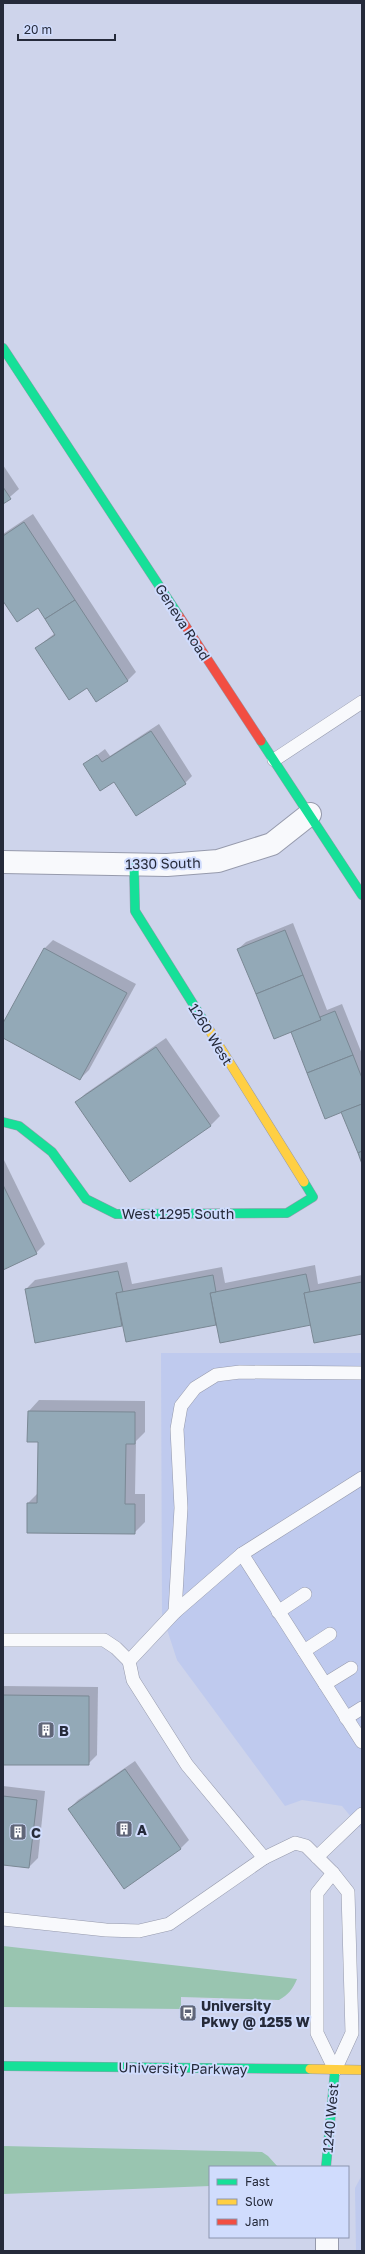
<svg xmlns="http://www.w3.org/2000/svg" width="365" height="2254" font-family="'Golos Text',sans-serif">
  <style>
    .built { fill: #bfcaee }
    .green { fill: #99c5b0 }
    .shadow { fill: #0003 }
    .building { fill: #93a9b7; stroke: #7a8894 }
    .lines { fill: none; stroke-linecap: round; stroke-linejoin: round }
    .lane-casing { stroke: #969aac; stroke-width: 14 }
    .street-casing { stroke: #969aac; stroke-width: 24 }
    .fast-casing { stroke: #969aac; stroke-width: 10 }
    .slow-casing { stroke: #969aac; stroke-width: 10 }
    .jam-casing { stroke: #969aac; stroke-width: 10 }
    .lane { stroke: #f8f9fc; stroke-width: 13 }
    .street { stroke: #f8f9fc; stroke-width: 22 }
    .fast { stroke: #16e098; stroke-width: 9 }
    .slow { stroke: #ffcf43; stroke-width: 9 }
    .jam { stroke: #f24e42; stroke-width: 9 }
    .labels { text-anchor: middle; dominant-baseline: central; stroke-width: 4; stroke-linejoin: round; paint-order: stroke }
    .street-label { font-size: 14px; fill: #252a3a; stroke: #d0dcfd }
    .poi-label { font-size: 14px; font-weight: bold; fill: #252a3a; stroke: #d0dcfd; text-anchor: start }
  </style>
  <rect width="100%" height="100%" fill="#ced4eb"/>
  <g class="built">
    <polygon points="161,1353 362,1353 362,1830 342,1806 302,1800 285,1806 177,1660 162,1614"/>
    <polygon points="362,2175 362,2251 356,2251 355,2188"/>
  </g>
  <g class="green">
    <path d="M3,1946L297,1979C293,1989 288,1995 279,2000L181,1997V2009L3,2007Z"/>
    <polygon points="3,2146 262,2152 268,2156 278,2167 210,2167 210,2186 3,2194"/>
  </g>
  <g class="shadow">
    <polygon points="3,465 19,489 3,503"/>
    <polygon points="33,514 136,672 127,681 88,687 36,648 55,633 38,607 3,599 3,534"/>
    <polygon points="159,724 192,776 185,783 114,780 84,765 105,749 110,756"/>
    <polygon points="293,923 327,1010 342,1004 362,1054 362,1161 342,1111 238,949 246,942"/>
    <polygon points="53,940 136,984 89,1070 80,1079 3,1037 3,1025 44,949"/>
    <polygon points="166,1038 220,1116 211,1125 130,1180 76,1103 85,1094"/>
    <polygon points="3,1158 45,1244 36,1253 3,1269"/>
    <polygon points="127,1262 132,1284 222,1267 225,1283 315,1265 318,1284 362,1275 362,1333 312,1324 217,1324 126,1341 123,1325 36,1341 26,1289 35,1280"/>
    <polygon points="39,1400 145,1401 145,1432 136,1441 135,1494 145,1494 145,1522 134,1533 28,1503 38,1493 39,1441 29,1411"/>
    <polygon points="3,1686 98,1687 97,1755 88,1764 3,1764"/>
    <polygon points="135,1761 189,1840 180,1849 69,1809 78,1800"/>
    <polygon points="3,1786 45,1791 38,1858 29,1867 3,1864"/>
  </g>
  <g class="building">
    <polygon points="3,487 11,499 3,504"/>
    <polygon points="24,522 75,600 45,619 38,608 17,622 3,601 3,536"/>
    <polygon points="75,600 128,681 96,702 87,688 69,700 35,648 55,635 45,619"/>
    <polygon points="151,731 186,784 136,816 114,782 100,791 83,764 97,755 102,762"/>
    <polygon points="285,930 303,975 256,994 237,949"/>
    <polygon points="44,948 127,993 80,1080 3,1038 3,1023"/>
    <polygon points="303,975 321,1020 274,1039 256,994"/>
    <polygon points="335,1011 353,1055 307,1073 291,1032 321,1020 320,1017"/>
    <polygon points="156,1047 211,1126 130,1182 75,1102"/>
    <polygon points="353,1055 362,1078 362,1104 325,1119 307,1073"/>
    <polygon points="362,1104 362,1151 358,1153 341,1112"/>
    <polygon points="362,1151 362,1164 358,1153"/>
    <polygon points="3,1185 37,1254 3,1270"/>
    <polygon points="118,1271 123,1292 116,1293 122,1326 35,1343 25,1289"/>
    <polygon points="306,1274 310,1292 304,1293 311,1325 220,1343 210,1293"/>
    <polygon points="213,1275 216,1292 210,1293 216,1325 126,1342 116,1293"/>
    <polygon points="362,1282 362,1334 314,1343 304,1293"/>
    <polygon points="28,1411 135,1412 135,1444 126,1444 125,1504 135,1504 135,1534 27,1533 27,1503 37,1503 38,1442 27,1442"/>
    <polygon points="3,1695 89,1696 89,1765 3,1765"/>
    <polygon points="125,1769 181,1849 124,1889 68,1809"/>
    <polygon points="3,1796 37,1800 29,1868 3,1865"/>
  </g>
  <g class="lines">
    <g class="lane-casing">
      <g id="lane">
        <polyline points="274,760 362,702"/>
        <polyline points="242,1554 362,1742"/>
        <polyline points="175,1612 181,1508 177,1429 181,1406 195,1388 216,1375 240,1372 362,1373"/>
        <polyline points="278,1612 305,1594"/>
        <polyline points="3,1640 104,1640 116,1648 129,1661 133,1680 187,1765 264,1858"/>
        <polyline points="304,1651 330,1634"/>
        <polyline points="129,1661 175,1612 242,1554 362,1478"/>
        <polyline points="325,1684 351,1668"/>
        <polyline points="346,1718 362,1708"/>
        <polyline points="317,1857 362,1814"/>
        <polyline points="333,1873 317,1893 317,2033 335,2070"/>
        <polyline points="3,1919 106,1930 139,1931 169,1924 264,1858 295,1843 306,1846 333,1873 348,1892 352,2033 335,2070"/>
      </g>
    </g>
    <g class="street-casing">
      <g id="street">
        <polyline points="3,862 167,865 218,861 272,844 310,814"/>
        <polyline points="327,2237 327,2251"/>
      </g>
    </g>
    <g class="fast-casing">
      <g id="fast">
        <polyline points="3,348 179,616"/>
        <polyline points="261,741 362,895"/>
        <polyline points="134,864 135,911 205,1023"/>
        <polyline points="3,1122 19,1126 52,1152 86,1199 116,1214 287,1213 313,1197 304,1182"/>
        <polyline points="3,2066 310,2069"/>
        <polyline points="326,2167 335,2070"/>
      </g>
    </g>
    <g class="slow-casing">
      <g id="slow">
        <polyline points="205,1023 304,1182"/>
        <polyline points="310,2069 362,2070"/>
      </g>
    </g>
    <g class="jam-casing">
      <polyline id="jam" points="179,616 261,741"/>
    </g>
    <use href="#lane" class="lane"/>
    <use href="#street" class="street"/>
    <use href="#fast" class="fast"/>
    <use href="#slow" class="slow"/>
    <use href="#jam" class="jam"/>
  </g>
  <defs>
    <g id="building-square" transform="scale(0.9)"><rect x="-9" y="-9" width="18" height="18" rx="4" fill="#606678" stroke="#d0dcfd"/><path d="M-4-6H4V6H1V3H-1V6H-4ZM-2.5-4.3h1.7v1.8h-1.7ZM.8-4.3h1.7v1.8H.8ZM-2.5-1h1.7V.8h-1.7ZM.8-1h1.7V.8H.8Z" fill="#fff"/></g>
    <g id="bus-square" transform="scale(0.9)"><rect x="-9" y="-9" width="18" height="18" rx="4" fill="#606678" stroke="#d0dcfd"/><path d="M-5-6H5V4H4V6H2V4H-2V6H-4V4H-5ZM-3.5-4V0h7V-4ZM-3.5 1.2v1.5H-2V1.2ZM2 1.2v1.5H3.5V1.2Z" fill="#fff"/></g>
  </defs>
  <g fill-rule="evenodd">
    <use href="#building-square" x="46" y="1730"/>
    <use href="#building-square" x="124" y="1829"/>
    <use href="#building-square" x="18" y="1832"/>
    <use href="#bus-square" x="188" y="2013"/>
  </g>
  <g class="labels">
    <g class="street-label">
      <text transform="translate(183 622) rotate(57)">Geneva Road</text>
      <text transform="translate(163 863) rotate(-1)">1330 South</text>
      <text transform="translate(211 1034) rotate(58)">1260 West</text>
      <text x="178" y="1213">West 1295 South</text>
      <text transform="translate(183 2068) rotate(1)">University Parkway</text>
      <text transform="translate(330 2118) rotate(-85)">1240 West</text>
    </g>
    <g class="poi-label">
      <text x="59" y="1730">B</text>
      <text x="137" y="1829">A</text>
      <text x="31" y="1832">C</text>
      <text x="201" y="2005">University<tspan x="201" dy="16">Pkwy @ 1255 W</tspan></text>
    </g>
  </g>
  <rect width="365" height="2254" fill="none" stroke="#252a3a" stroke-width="8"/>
  <rect x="209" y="2166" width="140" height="72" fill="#d0dcfd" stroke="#8c95af"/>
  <rect x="217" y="2179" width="20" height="6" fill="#16e098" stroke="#8c95af"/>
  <text x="245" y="2186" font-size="12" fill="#252a3a">Fast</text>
  <rect x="217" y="2199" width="20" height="6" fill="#ffcf43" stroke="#8c95af"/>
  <text x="245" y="2206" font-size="12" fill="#252a3a">Slow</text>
  <rect x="217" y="2219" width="20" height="6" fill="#f24e42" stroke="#8c95af"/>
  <text x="245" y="2226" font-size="12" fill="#252a3a">Jam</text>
  <path d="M18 34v6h97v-6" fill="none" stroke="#252a3a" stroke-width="2"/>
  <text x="24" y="34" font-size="12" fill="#252a3a" stroke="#d0dcfd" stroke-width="3" paint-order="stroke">20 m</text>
</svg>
